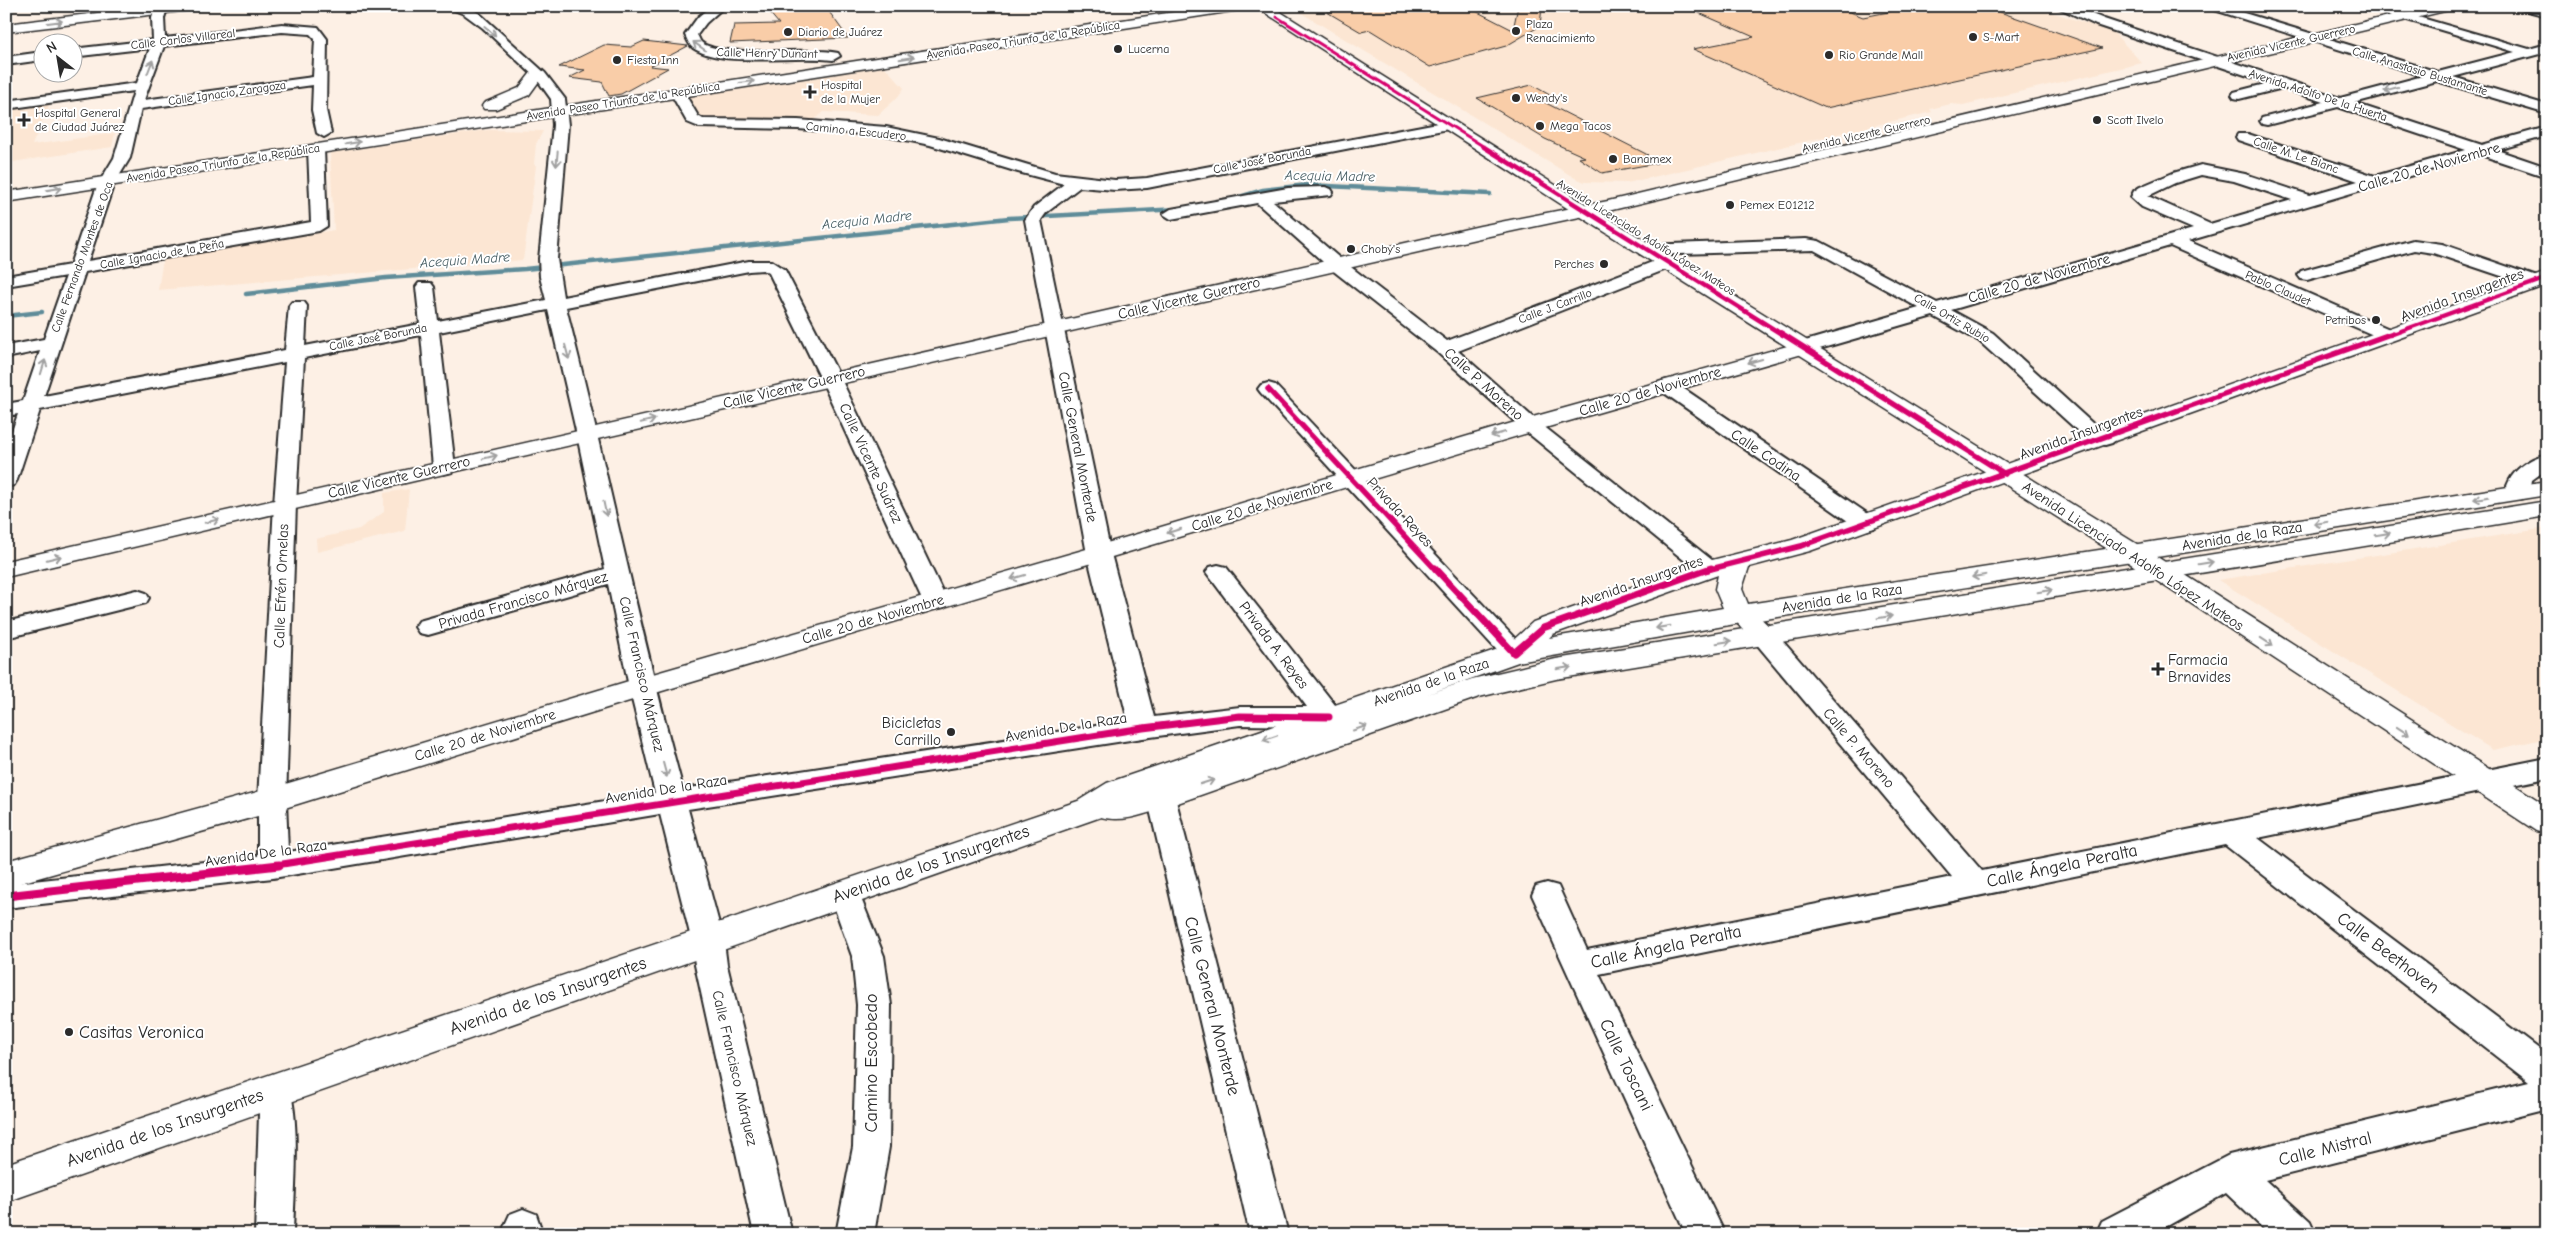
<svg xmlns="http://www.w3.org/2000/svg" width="2553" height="1240" font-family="'Comic Neue',sans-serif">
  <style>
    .built { fill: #fce6d3 }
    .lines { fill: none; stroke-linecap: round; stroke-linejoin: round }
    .stream { stroke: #5f8c99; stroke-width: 4.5 }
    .building { fill: #f9cda8; stroke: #2b2b2b }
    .street-casing { stroke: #2b2b2b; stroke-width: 4 }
    .secondary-casing { stroke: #2b2b2b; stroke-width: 3 }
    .primary-casing { stroke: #2b2b2b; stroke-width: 3 }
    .street { fill: #fff; fill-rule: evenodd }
    .secondary { fill: #fff; fill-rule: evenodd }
    .primary { fill: #fff; fill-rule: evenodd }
    .cycleway-far4-casing { stroke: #fff; stroke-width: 5 }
    .cycleway-far3-casing { stroke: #fff; stroke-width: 6 }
    .cycleway-far2-casing { stroke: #fff; stroke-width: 8 }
    .cycleway-far1-casing { stroke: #fff; stroke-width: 10 }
    .cycleway-casing { stroke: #fff; stroke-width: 12 }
    .cycleway-far4 { stroke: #d6006c; stroke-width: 3 }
    .cycleway-far3 { stroke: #d6006c; stroke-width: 4.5 }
    .cycleway-far2 { stroke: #d6006c; stroke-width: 5.5 }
    .cycleway-far1 { stroke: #d6006c; stroke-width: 7 }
    .cycleway { stroke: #d6006c; stroke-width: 9 }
    .oneway { stroke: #a0a0a0 }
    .poi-dot { fill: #2b2b2b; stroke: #fff; stroke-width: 2 }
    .labels { text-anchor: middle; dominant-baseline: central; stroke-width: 4; stroke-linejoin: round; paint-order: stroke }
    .far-poi-label { font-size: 12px; fill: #2b2b2b; stroke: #fff; text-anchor: start }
    .far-street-label { font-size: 12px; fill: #2b2b2b; stroke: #fff }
    .far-water-label { font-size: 14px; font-style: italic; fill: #455c62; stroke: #fff }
    .street-label { font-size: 15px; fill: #2b2b2b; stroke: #fff }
    .poi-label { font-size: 15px; fill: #2b2b2b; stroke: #fff; text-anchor: start }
    .near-street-label { font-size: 18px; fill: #2b2b2b; stroke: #fff }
    .near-poi-label { font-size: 18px; fill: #2b2b2b; stroke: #fff; text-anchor: start }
  </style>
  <rect width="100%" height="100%" fill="#fdf0e5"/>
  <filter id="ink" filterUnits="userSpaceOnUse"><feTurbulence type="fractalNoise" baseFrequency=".02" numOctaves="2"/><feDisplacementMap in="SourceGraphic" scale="10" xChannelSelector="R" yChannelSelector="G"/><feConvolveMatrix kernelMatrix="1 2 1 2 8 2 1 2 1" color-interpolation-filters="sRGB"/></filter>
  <g filter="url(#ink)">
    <g class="built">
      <polygon points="2033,6 2113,32 2142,63 1963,105 1951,104 1930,109 1932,112 1627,183 1585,182 1575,178 1298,11 1297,7"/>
      <polygon points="885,67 904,88 897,98 878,115 824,112 812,121 703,121 689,97"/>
      <polygon points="51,101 32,145 115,133 112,147 6,163 6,107"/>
      <polygon points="487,130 543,131 536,144 534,164 536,166 523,260 158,290 163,259 334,230 330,153"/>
      <polygon points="409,489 405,531 317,552 316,539 359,529 384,512 384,493"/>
      <polygon points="2547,528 2547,738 2493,750 2218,580"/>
    </g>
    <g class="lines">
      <g class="stream">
        <polyline points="1236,198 1263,190 1307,185 1490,194"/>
        <polyline points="246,294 386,278 525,269 1009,218 1179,209"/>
        <polyline points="6,316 42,312"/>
      </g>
    </g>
    <g class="building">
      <polygon points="764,6 825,6 848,38 730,43 734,25 779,24"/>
      <polygon points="1361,6 1466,6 1513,30 1518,6 1542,6 1540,26 1506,46 1430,67 1370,30 1361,32 1327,12"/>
      <polygon points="1683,6 1835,6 1863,17 1919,6 1983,6 2102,48 1826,108 1693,49 1754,37"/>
      <polygon points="644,41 688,46 650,66 668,68 621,94 609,96 602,82 569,78 585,70 559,67 604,45 631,47"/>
      <polygon points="1532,85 1555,98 1542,101 1648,155 1644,156 1657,163 1602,173 1579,158 1585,157 1545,139 1477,98"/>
    </g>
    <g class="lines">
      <g class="street-casing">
        <g id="street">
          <path d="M156,6H168L164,18L165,38L282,24L318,27L327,39L326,110L331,133L324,137L317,133L312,110L313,85L141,109L130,158L113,186L88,261L311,222L308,149L316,144L324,149L327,226L319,231L85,272L44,396L285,350L289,306L292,302H304L307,306L305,346L420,324L416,287L419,283H431L434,287L438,321L546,300L540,277L539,259L553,125L551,99L536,78L483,28L464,14L444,6H467L480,14L545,73L565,99L568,125L557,259L563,297L749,261H771L785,270L841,379L947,601L944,607L935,609L926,607L923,601L821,379L769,273L763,270L749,271L566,307C607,468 639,629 683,789L1128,721L1087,554L1025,220L1034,207L1064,184L1018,172L930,145L886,136L798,129L699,127L687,122L670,92L672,89H682L698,116L703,119L798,120L886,127L939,138L1055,173L1115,180L1147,178L1448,121L1453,122L1455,125L1453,128L1448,129L1147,188L1115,190L1080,187L1046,213L1041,220L1111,554L1154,717L1240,707H1307L1206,572L1210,567L1218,565L1226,567L1339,710L1343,717L1339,724L1329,726L1240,725L1143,738L688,809L724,942L727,965L792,1234H754L695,965L692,942L660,814L273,878L6,908V884L258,856V800L274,504L285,362L40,410L17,480L14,485L6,487V448L18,414L6,416V404L23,401L40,351L6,358V346L44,339L66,276L6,286V276L70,265L97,186L114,158L134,91L6,109V101L137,83L150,48L72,57V49L153,40L152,18ZM282,32L310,34L315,39L313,77L144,100L164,46ZM548,310L577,435L605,569L419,621L415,627L419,633L428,635L608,584L629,687L655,793L288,852L286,800L296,504L304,358L421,335L433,467L436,472L444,474L452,472L455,467L439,332Z"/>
          <path d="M711,6H725L706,23L697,35C699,37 699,40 701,42C720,59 808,46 838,53L840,56L833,60C795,55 724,68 693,48C689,45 687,39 685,35L698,17Z"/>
          <path d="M2055,6H2072L2104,19L2340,98L2423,76L2202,6H2221L2438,72L2515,52L2360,6H2380L2529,49L2547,44V52L2453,77L2547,105V114L2437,81L2354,103L2482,145L2547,127V136L2497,150L2547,167V177L2481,155L2188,241L2394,331L2396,335L2394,339L2387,341L2170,246L1951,310L1993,333L2092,423L2112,435L2116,439L2112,443L2105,445L2078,431L1979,341L1933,316L1809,352H1795L1792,348L1795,344L1919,308L1814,250L1646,255L1640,254L1637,250L1640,246L1646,245L1806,239L1819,241L1937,303L2193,229L2142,207L2131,197L2134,191L2140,187L2173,173L2201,165L2245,174L2309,195L2358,181L2238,140L2236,137L2238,134H2248L2375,176L2466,150L2338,107L2267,125L2262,124L2260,121L2262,118L2324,102L2283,88L2239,99L2234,98L2232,95L2234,92L2269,83L2096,25ZM2201,175L2234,181L2292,200L2210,224L2148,196L2175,183Z"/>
          <polygon points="2518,6 2547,8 2547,16 2520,9"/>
          <polygon points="42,52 42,60 6,65 6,57"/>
          <polygon points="1325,187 1331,189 1333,192 1331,195 1273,201 1343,261 1447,341 1660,259 1672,259 1675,263 1672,267 1458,351 1537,421 1717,564 1721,569 1717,574 1709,576 1701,574 1523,429 1438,353 1331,269 1257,203 1171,219 1163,214 1171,209 1288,188"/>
          <polygon points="2413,240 2442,244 2540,278 2543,282 2540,286 2534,287 2433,253 2414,250 2307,280 2301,279 2298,275 2301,271"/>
          <polygon points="1667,380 1674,382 1874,518 1877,523 1874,528 1866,530 1858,528 1660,390 1657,386 1660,382"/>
          <polygon points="1268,383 1275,385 1523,647 1527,653 1523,659 1514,661 1505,659 1261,393 1258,389 1261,385"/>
          <path d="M2547,454V469L2532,480L2530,492L2527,497L2519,499L2511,497L2507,486C2513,469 2530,458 2547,454Z"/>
          <polygon points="137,590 146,593 149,598 146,603 6,638 6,622"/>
          <polygon points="1741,606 1750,608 1773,630 1982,871 2547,758 2547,778 2258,838 2547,1055 2547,1109 2265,1180 2310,1221 2316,1234 2269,1234 2226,1193 2153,1234 2096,1234 2102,1221 2229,1155 2529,1082 2225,845 1599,974 1725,1234 1686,1234 1532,895 1536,886 1547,883 1558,886 1587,950 1952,877 1755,642 1729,614 1732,608"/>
          <polygon points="1153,768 1163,771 1175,797 1288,1234 1250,1234 1147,797 1139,778 1143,771"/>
          <polygon points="845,883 856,886 884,956 891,1005 889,1147 874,1234 836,1234 853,1147 857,1005 852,956 830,895 834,886"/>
          <path d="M274,1074L286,1079C302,1113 294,1194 293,1234H255L259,1114L257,1090L262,1079Z"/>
          <polygon points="523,1209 536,1214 543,1234 505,1234 504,1227 510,1214"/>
        </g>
      </g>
      <g class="secondary-casing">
        <g id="secondary">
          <polygon points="2431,6 2455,6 2449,10 1608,211 1480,238 444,474 6,577 6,561 1480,226 1608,201"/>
          <path d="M2547,272V285L1810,551L1749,567L1742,589L1748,604L2547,481V495L1741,623L1518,662L1428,694L1472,679L1556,659L2547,501V516L1556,679L1479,697L1172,805C1150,812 1124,824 1101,817L6,1202V1164L1078,801L1107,783L1507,646L1533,622L1700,563L1792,540ZM1718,575L1715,589L1723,608L1549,638L1553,634Z"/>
          <polygon points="1802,342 1809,344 1813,348 1809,352 1538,430 652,694 272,812 6,887 6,861 272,788 632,680 1090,548 1522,420"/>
        </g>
      </g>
      <g class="primary-casing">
        <g id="primary">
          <polygon points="155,6 197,6 191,10 6,32 6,24"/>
          <polygon points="1213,6 1246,6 1240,10 6,202 6,192"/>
          <polygon points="1255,6 1271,6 1579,200 2140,546 2547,806 2547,834 2536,831 2122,558 1567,208"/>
          <polygon points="538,69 545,73 529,95 496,109 484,109 482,106 484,103 519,88 533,70"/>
        </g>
      </g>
      <use href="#street" class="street"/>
      <use href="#secondary" class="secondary"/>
      <use href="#primary" class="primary"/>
      <g class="cycleway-far4-casing">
        <polyline id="cycleway-far4" points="1277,17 1486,148"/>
      </g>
      <g class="cycleway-far3-casing">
        <g id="cycleway-far3">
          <polyline points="1484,147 1783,335"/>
          <polyline points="2390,335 2547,278"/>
        </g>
      </g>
      <g class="cycleway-far2-casing">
        <g id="cycleway-far2">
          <polyline points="1781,333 2005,474"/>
          <polyline points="1268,389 1436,570"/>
          <polyline points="1707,570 1801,546 2393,333"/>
        </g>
      </g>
      <g class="cycleway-far1-casing">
        <g id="cycleway-far1">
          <polyline points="1435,568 1514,653 1543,628 1711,568"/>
          <polyline points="270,866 1143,728 1240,716 1329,717"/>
        </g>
      </g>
      <g class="cycleway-casing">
        <polyline id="cycleway" points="6,896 279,865"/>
      </g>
      <use href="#cycleway-far4" class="cycleway-far4"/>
      <use href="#cycleway-far3" class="cycleway-far3"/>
      <use href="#cycleway-far2" class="cycleway-far2"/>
      <use href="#cycleway-far1" class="cycleway-far1"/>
      <use href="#cycleway" class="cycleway"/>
    </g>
    <defs><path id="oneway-shaft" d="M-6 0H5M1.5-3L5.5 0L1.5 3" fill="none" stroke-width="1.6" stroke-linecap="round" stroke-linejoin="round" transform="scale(1.25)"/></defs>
    <g class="oneway">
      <use href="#oneway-shaft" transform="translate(55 22) rotate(-7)"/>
      <use href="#oneway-shaft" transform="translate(490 31) rotate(41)"/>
      <use href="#oneway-shaft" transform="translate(699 46) rotate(-145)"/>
      <use href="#oneway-shaft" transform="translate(907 58) rotate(-9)"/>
      <use href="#oneway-shaft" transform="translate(150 67) rotate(-69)"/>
      <use href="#oneway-shaft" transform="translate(747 82) rotate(-8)"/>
      <use href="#oneway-shaft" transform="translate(2391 89) rotate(165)"/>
      <use href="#oneway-shaft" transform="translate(353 143) rotate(-9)"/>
      <use href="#oneway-shaft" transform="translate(557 159) rotate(95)"/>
      <use href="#oneway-shaft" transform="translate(54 189) rotate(-9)"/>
      <use href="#oneway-shaft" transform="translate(567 352) rotate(75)"/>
      <use href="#oneway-shaft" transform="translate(1755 361) rotate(164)"/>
      <use href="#oneway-shaft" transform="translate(43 367) rotate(-73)"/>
      <use href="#oneway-shaft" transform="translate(648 421) rotate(-13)"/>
      <use href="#oneway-shaft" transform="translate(1498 434) rotate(164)"/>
      <use href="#oneway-shaft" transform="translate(490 457) rotate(-13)"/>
      <use href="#oneway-shaft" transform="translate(2481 498) rotate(171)"/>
      <use href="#oneway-shaft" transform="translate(605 509) rotate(78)"/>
      <use href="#oneway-shaft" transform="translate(212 521) rotate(-13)"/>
      <use href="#oneway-shaft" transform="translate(2321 523) rotate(171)"/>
      <use href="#oneway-shaft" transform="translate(1174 531) rotate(163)"/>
      <use href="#oneway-shaft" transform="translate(2383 534) rotate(-9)"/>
      <use href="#oneway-shaft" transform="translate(54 558) rotate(-13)"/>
      <use href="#oneway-shaft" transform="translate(2206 563) rotate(-9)"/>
      <use href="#oneway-shaft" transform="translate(1979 576) rotate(171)"/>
      <use href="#oneway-shaft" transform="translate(1018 577) rotate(164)"/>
      <use href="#oneway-shaft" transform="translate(2045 591) rotate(-9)"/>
      <use href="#oneway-shaft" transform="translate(1885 617) rotate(-9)"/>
      <use href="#oneway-shaft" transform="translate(1663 627) rotate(171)"/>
      <use href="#oneway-shaft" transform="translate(1724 642) rotate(-9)"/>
      <use href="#oneway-shaft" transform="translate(2267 642) rotate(33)"/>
      <use href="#oneway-shaft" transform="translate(1564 668) rotate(-9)"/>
      <use href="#oneway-shaft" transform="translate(1360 728) rotate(-19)"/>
      <use href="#oneway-shaft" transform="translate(2403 731) rotate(33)"/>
      <use href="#oneway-shaft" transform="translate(1270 738) rotate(161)"/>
      <use href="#oneway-shaft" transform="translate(665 770) rotate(75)"/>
      <use href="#oneway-shaft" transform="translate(1207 782) rotate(-18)"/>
    </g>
  </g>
  <g class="poi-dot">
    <circle cx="1516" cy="31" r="5"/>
    <circle cx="788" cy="32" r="5"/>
    <circle cx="1973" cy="37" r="5"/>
    <circle cx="1118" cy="49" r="5"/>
    <circle cx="1829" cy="55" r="5"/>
    <circle cx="617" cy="60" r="5"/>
    <path d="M807.5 84.5h5v5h5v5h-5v5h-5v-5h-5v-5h5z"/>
    <circle cx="1516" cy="98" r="5"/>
    <path d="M21.5 112.5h5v5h5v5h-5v5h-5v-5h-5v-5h5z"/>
    <circle cx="2097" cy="120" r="5"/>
    <circle cx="1540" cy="126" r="5"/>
    <circle cx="1613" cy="159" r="5"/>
    <circle cx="1730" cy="205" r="5"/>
    <circle cx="1351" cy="249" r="5"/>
    <circle cx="1604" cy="264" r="5"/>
    <circle cx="2376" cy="320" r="5"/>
    <path d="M2155.5 661.5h5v5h5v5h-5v5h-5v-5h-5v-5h5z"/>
    <circle cx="951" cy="732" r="5"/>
    <circle cx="69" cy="1032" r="5"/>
  </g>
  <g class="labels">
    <g class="far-poi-label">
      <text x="1526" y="24">Plaza<tspan x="1526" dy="14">Renacimiento</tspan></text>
      <text x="798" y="32">Diario de Juárez</text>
      <text x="1983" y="37">S-Mart</text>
      <text x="1128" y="49">Lucerna</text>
      <text x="1839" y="55">Rio Grande Mall</text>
      <text x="627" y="60">Fiesta Inn</text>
      <text x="821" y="85">Hospital<tspan x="821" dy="14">de la Mujer</tspan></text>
      <text x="1526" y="98">Wendy's</text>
      <text x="35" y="113">Hospital General<tspan x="35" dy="14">de Ciudad Juárez</tspan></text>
      <text x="2107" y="120">Scott Ilvelo</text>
      <text x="1550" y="126">Mega Tacos</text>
      <text x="1623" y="159">Banamex</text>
      <text x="1740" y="205">Pemex E01212</text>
      <text x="1361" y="249">Choby's</text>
      <text x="1594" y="264" text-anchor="end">Perches</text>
      <text x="2366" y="320" text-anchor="end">Petribos</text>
    </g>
    <g class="far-street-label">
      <text transform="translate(183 39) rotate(-7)">Calle Carlos Villareal</text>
      <text transform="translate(1023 40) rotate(-9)">Avenida Paseo Triunfo de la República</text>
      <text transform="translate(2291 43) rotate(-13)">Avenida Vicente Guerrero</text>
      <text transform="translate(767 53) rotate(1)">Calle Henry Dunant</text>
      <text transform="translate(2420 71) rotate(17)">Calle Anastasio Bustamante</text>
      <text transform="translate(227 93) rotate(-8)">Calle Ignacio Zaragoza</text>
      <text transform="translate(2318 95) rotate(18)">Avenida Adolfo De la Huerta</text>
      <text transform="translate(623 101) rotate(-9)">Avenida Paseo Triunfo de la República</text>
      <text transform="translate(856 131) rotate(6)">Camino a Escudero</text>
      <text transform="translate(1866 134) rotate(-13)">Avenida Vicente Guerrero</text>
      <text transform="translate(2296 155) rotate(19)">Calle M. Le Blanc</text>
      <text transform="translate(1262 160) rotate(-11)">Calle José Borunda</text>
      <text transform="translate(223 163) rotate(-9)">Avenida Paseo Triunfo de la República</text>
      <text transform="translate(1646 237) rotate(32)">Avenida Licenciado Adolfo López Mateos</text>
      <text transform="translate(162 254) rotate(-10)">Calle Ignacio de la Peña</text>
      <text transform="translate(82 257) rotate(-70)">Calle Fernando Montes de Oca</text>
      <text transform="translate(2278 288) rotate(24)">Pablo Claudet</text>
      <text transform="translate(1555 306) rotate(-21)">Calle J. Carrillo</text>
      <text transform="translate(1952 318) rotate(30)">Calle Ortiz Rubio</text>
      <text transform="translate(378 337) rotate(-11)">Calle José Borunda</text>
    </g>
    <g class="far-water-label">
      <text transform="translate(1330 176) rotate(1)">Acequia Madre</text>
      <text transform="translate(867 220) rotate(-6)">Acequia Madre</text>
      <text transform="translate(465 260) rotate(-4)">Acequia Madre</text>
    </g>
    <g class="street-label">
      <text transform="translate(2429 167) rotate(-16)">Calle 20 de Noviembre</text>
      <text transform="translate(2039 278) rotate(-16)">Calle 20 de Noviembre</text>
      <text transform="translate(2462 295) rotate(-20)">Avenida Insurgentes</text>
      <text transform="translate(1189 298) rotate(-13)">Calle Vicente Guerrero</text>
      <text transform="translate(1484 384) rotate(42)">Calle P. Moreno</text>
      <text transform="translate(794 387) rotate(-13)">Calle Vicente Guerrero</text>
      <text transform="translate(1650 391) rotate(-16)">Calle 20 de Noviembre</text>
      <text transform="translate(2081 433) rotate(-20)">Avenida Insurgentes</text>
      <text transform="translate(1078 447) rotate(79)">Calle General Monterde</text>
      <text transform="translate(1766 455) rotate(34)">Calle Codina</text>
      <text transform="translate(871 463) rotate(65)">Calle Vicente Suárez</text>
      <text transform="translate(399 477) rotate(-13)">Calle Vicente Guerrero</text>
      <text transform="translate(1262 505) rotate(-17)">Calle 20 de Noviembre</text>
      <text transform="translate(1400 512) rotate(47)">Privada Reyes</text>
      <text transform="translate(2242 536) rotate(-9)">Avenida de la Raza</text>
      <text transform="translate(2133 556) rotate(33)">Avenida Licenciado Adolfo López Mateos</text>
      <text transform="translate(1641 581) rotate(-19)">Avenida Insurgentes</text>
      <text transform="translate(281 586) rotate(-88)">Calle Efrén Ornelas</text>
      <text transform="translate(1842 598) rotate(-9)">Avenida de la Raza</text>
      <text transform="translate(523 600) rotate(-16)">Privada Francisco Márquez</text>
      <text transform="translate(873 619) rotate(-16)">Calle 20 de Noviembre</text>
      <text transform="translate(1274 645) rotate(53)">Privada A. Reyes</text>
      <text transform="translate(642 674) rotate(77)">Calle Francisco Márquez</text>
      <text transform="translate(1431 682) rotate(-19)">Avenida de la Raza</text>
      <text transform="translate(1066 727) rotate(-9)">Avenida De la Raza</text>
      <text transform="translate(485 735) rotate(-17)">Calle 20 de Noviembre</text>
      <text transform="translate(1859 748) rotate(49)">Calle P. Moreno</text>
      <text transform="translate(666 789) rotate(-9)">Avenida De la Raza</text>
      <text transform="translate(266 853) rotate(-8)">Avenida De la Raza</text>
      <text transform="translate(735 1068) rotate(77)">Calle Francisco Márquez</text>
    </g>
    <g class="poi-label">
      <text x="2168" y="660">Farmacia<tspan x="2168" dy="17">Brnavides</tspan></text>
      <text x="941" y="723" text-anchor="end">Bicicletas<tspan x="941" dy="17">Carrillo</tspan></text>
    </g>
    <g class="near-street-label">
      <text transform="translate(931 864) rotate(-19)">Avenida de los Insurgentes</text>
      <text transform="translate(2062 866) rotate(-12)">Calle Ángela Peralta</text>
      <text transform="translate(1666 947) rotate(-12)">Calle Ángela Peralta</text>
      <text transform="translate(2388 953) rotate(37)">Calle Beethoven</text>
      <text transform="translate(548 996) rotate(-19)">Avenida de los Insurgentes</text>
      <text transform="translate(1212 1006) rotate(76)">Calle General Monterde</text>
      <text transform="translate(871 1063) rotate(-90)">Camino Escobedo</text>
      <text transform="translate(1626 1065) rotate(64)">Calle Toscani</text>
      <text transform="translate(165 1128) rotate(-19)">Avenida de los Insurgentes</text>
      <text transform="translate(2325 1149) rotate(-14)">Calle Mistral</text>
    </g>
    <g class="near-poi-label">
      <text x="79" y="1032">Casitas Veronica</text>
    </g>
  </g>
  <rect width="2553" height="1240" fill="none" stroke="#fff" stroke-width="25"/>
  <rect x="12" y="12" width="2528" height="1215" fill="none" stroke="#2b2b2b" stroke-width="2" filter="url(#ink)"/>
  <g transform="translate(58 58) rotate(329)"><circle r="24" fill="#ffffff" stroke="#aaaaaa"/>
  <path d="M0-4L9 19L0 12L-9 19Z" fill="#2b2b2b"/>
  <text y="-8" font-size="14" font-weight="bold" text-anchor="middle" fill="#2b2b2b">N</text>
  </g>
</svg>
